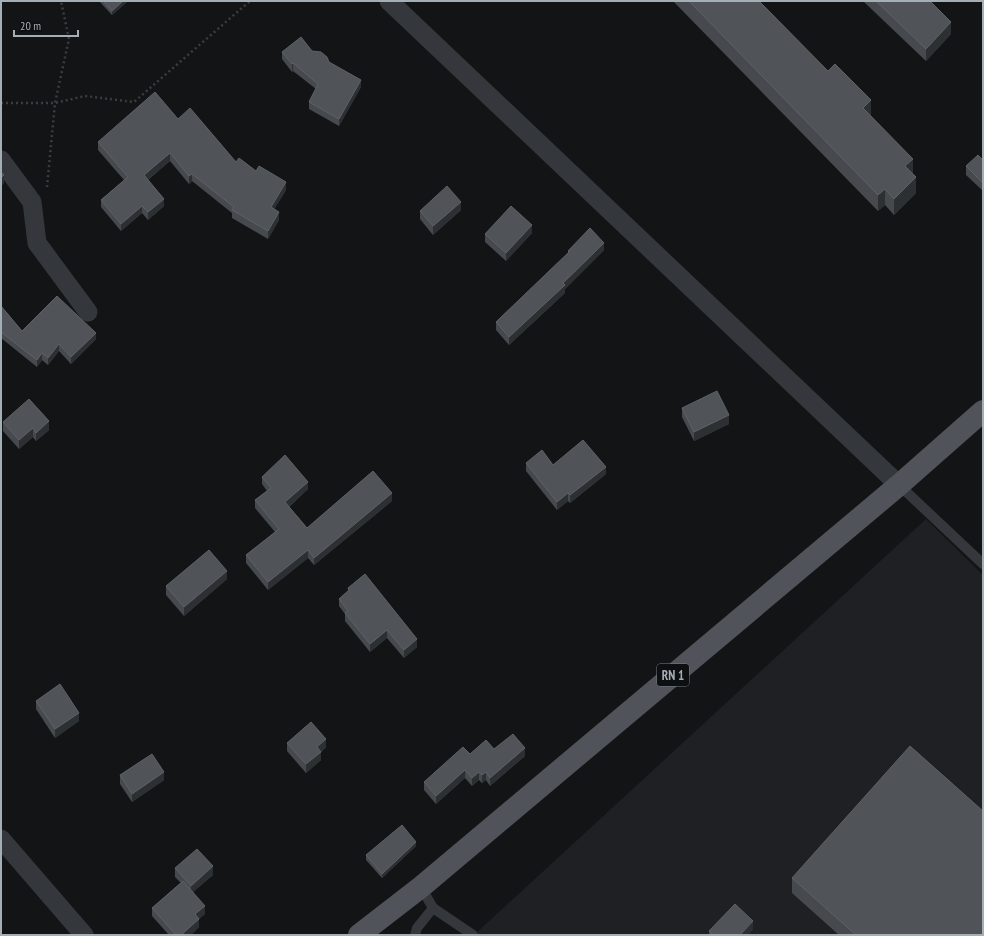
<svg xmlns="http://www.w3.org/2000/svg" width="984" height="936" font-family="'PT Sans Narrow',sans-serif">
  <style>
    .built { fill: #1f2023 }
    .lines { fill: none; stroke-linecap: round; stroke-linejoin: round }
    .path { stroke: #3a3e42; stroke-width: 2.5; stroke-dasharray: 2 3; stroke-linecap: butt }
    .lane { stroke: #34373b; stroke-width: 10 }
    .street { stroke: #34373b; stroke-width: 19 }
    .primary { stroke: #50545a; stroke-width: 22 }
    .wall { fill: #464a4e }
    .shaded-wall { fill: #2d3032 }
    .building { fill: #505459; stroke: #5d6268 }
    .labels { text-anchor: middle; dominant-baseline: central; stroke-width: 4; stroke-linejoin: round; paint-order: stroke }
    .shield { fill: #0e0f10; stroke: #777e85; stroke-width: 1 }
    .shield-label { font-size: 13px; font-weight: bold; fill: #a4aeb7 }
  </style>
  <rect width="100%" height="100%" fill="#131415"/>
  <polygon class="built" points="926,519 983,575 983,935 474,935"/>
  <g class="lines">
    <g class="path">
      <polyline points="1,103 55,103 85,96 134,102 250,1"/>
      <polyline points="47,187 55,103 69,39 61,1"/>
    </g>
    <g class="lane">
      <polyline points="899,485 983,564"/>
      <polyline points="433,908 473,935"/>
      <polyline points="415,935 417,928 433,908 421,887"/>
    </g>
    <g class="street">
      <polyline points="389,1 899,485"/>
      <polyline points="1,160 32,202 37,243 88,312"/>
      <polyline points="1,839 84,935"/>
    </g>
    <polyline class="primary" points="359,935 421,887 899,485 983,411"/>
  </g>
  <g class="wall">
    <polygon points="99,1 128,1 112,15"/>
    <polygon points="673,1 759,1 871,116 913,174 916,193 894,215 885,205 878,211"/>
    <polygon points="863,1 930,1 951,34 926,61"/>
    <polygon points="312,51 329,62 361,87 339,126 309,109 309,102 316,89 293,71 292,72 282,59 282,52"/>
    <polygon points="178,119 236,162 256,171 286,190 274,209 279,220 268,239 232,218 232,213 192,181 189,184 170,161 148,180 164,206 148,220 142,213 121,231 101,207 101,200 124,180 98,150 98,142"/>
    <polygon points="983,160 983,191 966,175 966,166"/>
    <polygon points="461,210 433,235 420,219 420,211"/>
    <polygon points="532,233 506,261 485,242 485,234"/>
    <polygon points="604,250 565,289 565,293 509,345 496,330 496,322 568,254 568,251"/>
    <polygon points="1,306 22,331 96,339 71,364 59,351 48,365 42,360 37,367 1,338"/>
    <polygon points="682,408 729,424 694,441 682,417"/>
    <polygon points="3,422 49,430 36,441 33,437 19,449 3,431"/>
    <polygon points="526,463 553,465 606,474 570,503 568,501 557,510 526,471"/>
    <polygon points="262,477 308,489 289,507 307,528 392,501 314,565 308,558 268,590 246,563 246,555 275,532 255,508 255,500 267,491 262,484"/>
    <polygon points="227,579 184,616 166,595 166,586"/>
    <polygon points="348,588 417,647 404,658 387,638 370,652 345,621 345,614 339,606 339,599 348,592"/>
    <polygon points="36,701 79,721 55,738 36,709"/>
    <polygon points="287,743 326,747 321,752 321,760 306,773 287,751"/>
    <polygon points="494,749 525,756 490,786 486,780 482,783 479,780 472,786 465,778 436,804 424,790 424,782 470,754"/>
    <polygon points="120,775 164,780 132,802 120,784"/>
    <polygon points="416,846 382,878 366,860 366,855"/>
    <polygon points="175,868 213,875 193,892 205,914 199,919 199,927 191,935 169,935 152,916 152,908 181,883 175,877"/>
    <polygon points="792,878 983,935 839,935 792,893"/>
    <polygon points="753,929 748,935 709,935 709,931"/>
  </g>
  <g class="shaded-wall">
    <polygon points="123,1 128,1 112,15 112,11"/>
    <polygon points="951,22 951,34 926,61 926,49"/>
    <polygon points="293,63 293,71 292,72 292,64"/>
    <polygon points="361,80 361,87 339,126 339,119"/>
    <polygon points="871,100 871,116 863,108"/>
    <polygon points="170,153 170,161 144,183 144,175"/>
    <polygon points="913,159 913,175 905,166"/>
    <polygon points="192,174 192,181 189,184 189,176"/>
    <polygon points="4,175 4,183 1,187 1,178"/>
    <polygon points="916,177 916,193 894,215 894,199"/>
    <polygon points="286,182 286,190 271,215 271,207"/>
    <polygon points="885,189 885,205 878,211 878,195"/>
    <polygon points="164,199 164,206 148,220 148,212"/>
    <polygon points="461,202 461,210 433,235 433,226"/>
    <polygon points="142,206 142,213 121,231 121,224"/>
    <polygon points="279,212 279,220 268,239 268,231"/>
    <polygon points="532,225 532,233 506,261 506,253"/>
    <polygon points="604,243 604,250 565,289 565,293 509,345 509,337"/>
    <polygon points="96,333 96,339 71,364 71,357"/>
    <polygon points="59,344 59,351 48,365 48,358"/>
    <polygon points="42,353 42,360 37,367 37,360"/>
    <polygon points="729,415 729,424 694,441 694,432"/>
    <polygon points="49,421 49,430 36,441 36,433"/>
    <polygon points="33,428 33,437 19,449 19,440"/>
    <polygon points="606,467 606,474 570,503 570,495"/>
    <polygon points="308,482 308,489 285,510 285,502"/>
    <polygon points="392,493 392,501 314,565 314,558"/>
    <polygon points="568,493 568,501 557,510 557,502"/>
    <polygon points="308,550 308,558 268,590 268,582"/>
    <polygon points="227,571 227,579 184,616 184,607"/>
    <polygon points="387,630 387,638 370,652 370,644"/>
    <polygon points="417,639 417,647 404,658 404,650"/>
    <polygon points="79,713 79,721 55,738 55,729"/>
    <polygon points="326,739 326,747 321,752 321,760 306,773 306,764 317,747"/>
    <polygon points="525,748 525,756 490,786 490,778"/>
    <polygon points="465,770 465,778 436,804 436,796"/>
    <polygon points="164,772 164,780 132,802 132,794"/>
    <polygon points="479,772 479,780 472,786 472,778"/>
    <polygon points="486,772 486,780 482,783 482,775"/>
    <polygon points="416,842 416,846 382,878 382,874"/>
    <polygon points="213,866 213,875 191,894 191,886"/>
    <polygon points="205,906 205,914 195,922 195,914"/>
    <polygon points="199,919 199,927 191,935 181,935"/>
    <polygon points="753,921 753,929 748,935 740,935"/>
  </g>
  <g class="building">
    <polygon points="103,1 123,1 112,11"/>
    <polygon points="689,1 759,1 828,71 835,64 871,100 863,108 913,159 905,166 916,177 894,199 885,189 878,195"/>
    <polygon points="876,1 930,1 951,22 926,49"/>
    <polygon points="301,37 312,51 321,52 327,57 329,62 361,80 339,119 309,102 318,84 293,63 292,64 282,52"/>
    <polygon points="155,92 178,119 190,108 236,162 239,158 256,171 259,166 286,182 271,207 279,212 268,231 232,210 234,207 192,174 189,176 170,153 144,175 164,199 148,212 142,206 121,224 101,200 128,177 98,142"/>
    <polygon points="978,155 983,160 983,183 966,166"/>
    <polygon points="1,172 4,175 1,178"/>
    <polygon points="447,186 461,202 433,226 420,211"/>
    <polygon points="511,206 532,225 506,253 485,234"/>
    <polygon points="590,228 604,243 563,283 565,285 509,337 496,322 569,252 568,251"/>
    <polygon points="57,296 96,333 71,357 59,344 48,358 42,353 37,360 1,332 1,306 22,331"/>
    <polygon points="717,391 729,415 694,432 682,408"/>
    <polygon points="29,399 49,421 36,433 33,428 19,440 3,422"/>
    <polygon points="583,440 606,467 570,495 568,493 557,502 526,463 542,450 553,465"/>
    <polygon points="285,455 308,482 285,502 307,528 373,471 392,493 314,558 308,550 268,582 246,555 279,529 255,500 271,488 262,477"/>
    <polygon points="209,550 227,571 184,607 166,586"/>
    <polygon points="365,574 417,639 404,650 387,630 370,644 345,613 348,611 339,599 349,590 348,588"/>
    <polygon points="60,684 79,713 55,729 36,701"/>
    <polygon points="311,722 326,739 317,747 321,752 306,764 287,743"/>
    <polygon points="513,734 525,748 490,778 486,772 482,775 479,772 472,778 465,770 436,796 424,782 463,747 470,754 486,740 494,749"/>
    <polygon points="910,746 983,811 983,935 856,935 792,878"/>
    <polygon points="152,754 164,772 132,794 120,775"/>
    <polygon points="402,825 416,842 382,874 366,855"/>
    <polygon points="197,849 213,866 191,886 175,868"/>
    <polygon points="183,881 205,906 195,914 199,919 181,935 176,935 152,908"/>
    <polygon points="735,904 753,921 740,935 713,935 709,931"/>
  </g>
  <g class="labels">
    <rect class="shield" x="657" y="664" width="32" height="22" rx="3"/>
    <g class="shield-label">
      <text x="673" y="675">RN 1</text>
    </g>
  </g>
  <rect width="984" height="936" fill="none" stroke="#a4aeb7" stroke-width="4"/>
  <path d="M14 30v6h64v-6" fill="none" stroke="#a4aeb7" stroke-width="2"/>
  <text x="20" y="30" font-size="12" fill="#a4aeb7" stroke="#0e0f10" stroke-width="3" paint-order="stroke">20 m</text>
</svg>
